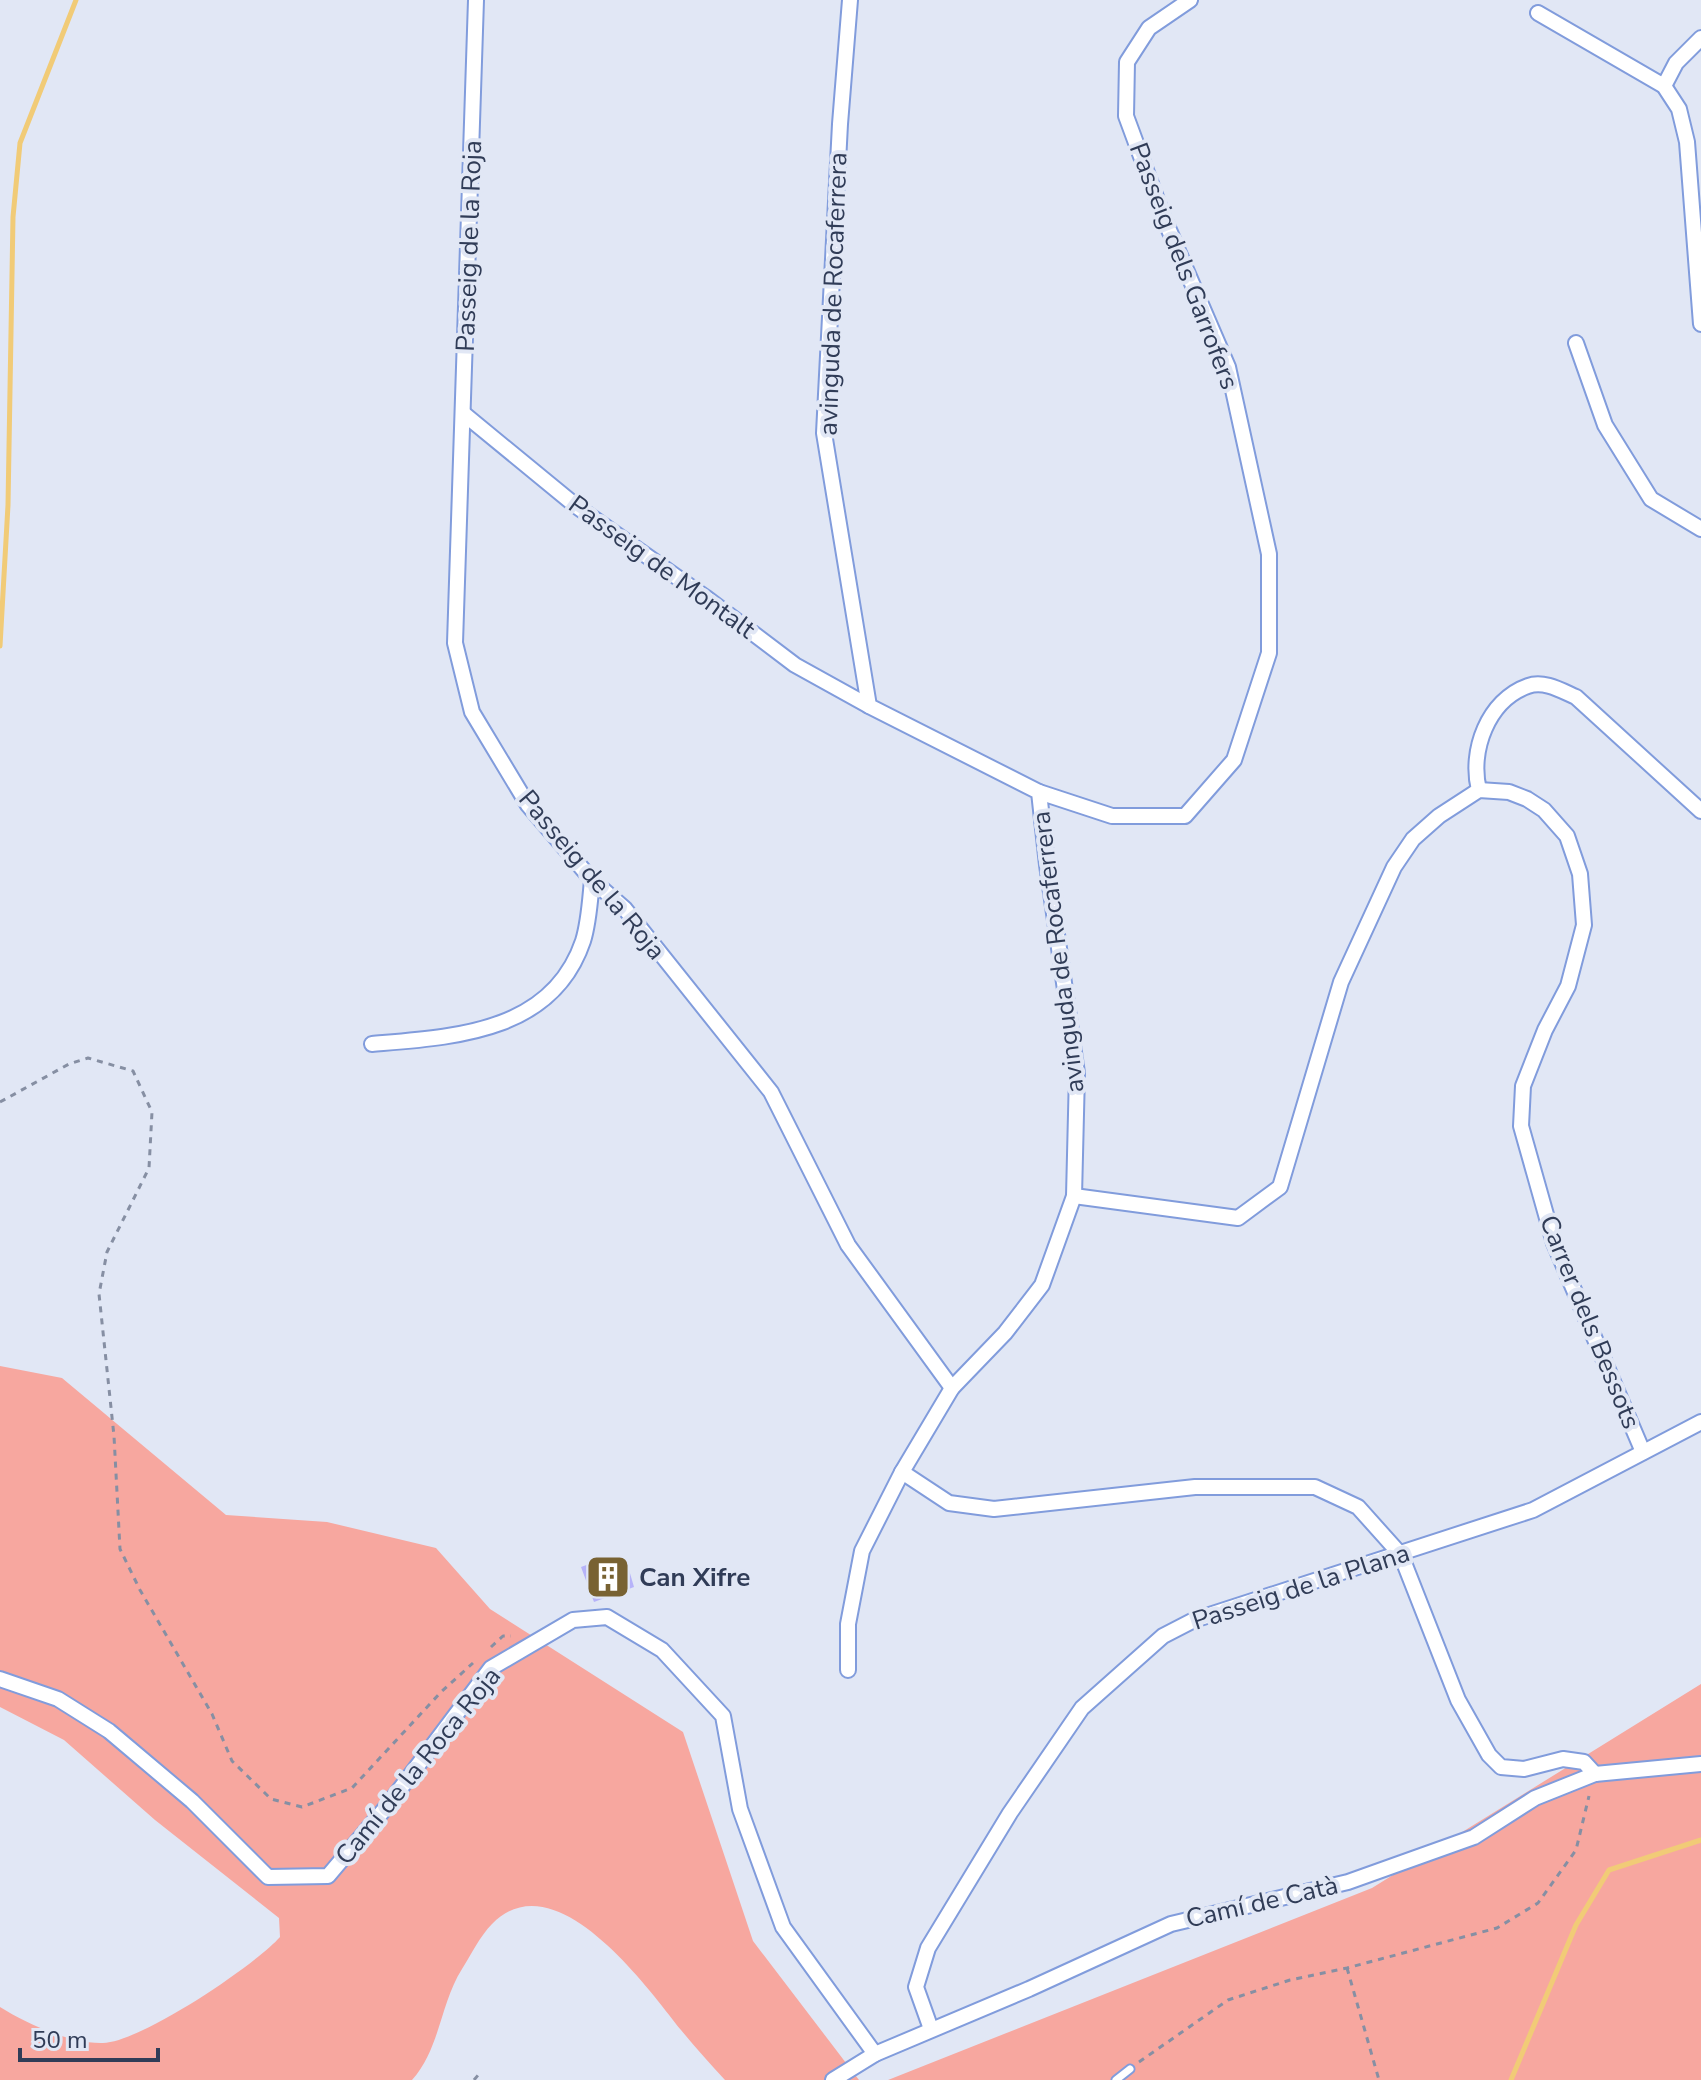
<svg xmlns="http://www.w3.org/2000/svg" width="1701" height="2080" font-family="'Nunito Sans',sans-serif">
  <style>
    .green { fill: #f7a79f }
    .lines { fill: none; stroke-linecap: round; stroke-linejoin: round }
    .stream { stroke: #f1cb77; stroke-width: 5 }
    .building { fill: #b6b3f9 }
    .service-casing { stroke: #819cdc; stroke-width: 11 }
    .minor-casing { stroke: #819cdc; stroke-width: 18 }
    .path { stroke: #868fa3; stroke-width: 3; stroke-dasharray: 6 6; stroke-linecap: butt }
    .service { stroke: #fff; stroke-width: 7 }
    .minor { stroke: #fff; stroke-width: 14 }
    .labels { text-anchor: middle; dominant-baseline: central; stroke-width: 8; stroke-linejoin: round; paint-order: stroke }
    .street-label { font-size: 26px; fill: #303c57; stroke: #e1e7f5 }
    .poi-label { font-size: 26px; font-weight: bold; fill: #303c57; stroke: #e1e7f5; text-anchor: start }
  </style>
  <rect width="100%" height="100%" fill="#e1e7f5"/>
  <g class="green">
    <path d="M0,1366L62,1378L226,1515L327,1522L436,1548L490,1609L683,1732L753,1941L859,2080H725C710,2064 695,2047 681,2030C647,1987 555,1859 492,1924C480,1936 471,1955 462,1969C440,2004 440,2049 412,2080H0V2007C27,2024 71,2044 103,2043C141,2042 254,1966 280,1937L279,1918L155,1820L64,1740L0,1707Z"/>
    <polygon points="1701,1684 1701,2080 888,2080 1372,1888"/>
  </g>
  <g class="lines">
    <g class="stream">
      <polyline points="0,646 8,505 13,217 20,143 76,0"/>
      <polyline points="1511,2080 1576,1925 1609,1870 1701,1840"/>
    </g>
  </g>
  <polygon class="building" points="608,1557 613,1568 627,1563 634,1587 594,1602 581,1567"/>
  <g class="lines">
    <g class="service-casing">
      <polyline id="service" points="1116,2080 1130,2069"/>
    </g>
    <g class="minor-casing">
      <g id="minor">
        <polyline points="476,0 455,643 472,712 528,805 592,880 625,909 771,1092 848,1245 952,1388"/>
        <polyline points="850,0 840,124 824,433 869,706 1039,792 1047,865 1077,1073 1074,1196 1042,1285 1005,1333 952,1388 902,1472 949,1503 994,1509 1195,1487 1315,1487 1358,1507 1401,1555 1458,1700 1489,1755 1501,1767 1524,1769 1563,1759 1584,1762 1595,1774"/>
        <polyline points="1538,13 1664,86 1679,109 1687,142 1701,324"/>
        <polyline points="1664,86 1676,63 1701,38"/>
        <polyline points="1576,343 1605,425 1651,499 1701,529"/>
        <polyline points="464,414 576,506 705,597 795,665 869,706"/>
        <path d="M1479,790C1469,751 1488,700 1528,686C1544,680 1562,691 1576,697L1701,811"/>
        <polyline points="1039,792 1112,816 1185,816 1234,760 1269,653 1269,554 1228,367 1163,216 1126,116 1127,62 1149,28 1190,0"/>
        <path d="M372,1044C454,1037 552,1033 583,941C589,922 590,900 592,880"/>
        <polyline points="1074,1196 1238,1218 1280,1187 1341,982 1394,867 1413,839 1439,816 1479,790 1509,792 1527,799 1544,810 1567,836 1580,874 1584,925 1568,986 1545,1030 1523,1086 1521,1126 1554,1243 1643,1452"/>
        <polyline points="848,1670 848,1624 862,1551 902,1472"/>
        <polyline points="0,1679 58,1699 109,1731 192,1801 268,1877 328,1876 388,1805 491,1668 573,1620 607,1617 662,1650 723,1716 740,1809 783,1927 875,2054"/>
        <polyline points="931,2029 916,1987 928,1948 1010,1813 1082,1708 1163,1636 1194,1620 1533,1510 1701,1422"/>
        <polyline points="833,2080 875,2054 1029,1989 1171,1924 1348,1882 1474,1837 1535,1798 1595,1774 1701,1764"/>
      </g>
    </g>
    <g class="path">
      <polyline points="0,1102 69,1064 88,1058 133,1071 152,1112 149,1168 107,1252 99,1294 114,1436 120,1549 140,1590 212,1714 232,1761 271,1799 302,1807 352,1788 441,1692 473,1663"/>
      <polyline points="491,1647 503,1636 511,1636"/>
      <polyline points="1347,1968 1379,2080"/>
      <polyline points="1139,2062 1228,2000 1290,1980 1347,1968 1497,1928 1538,1903 1576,1850 1589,1796"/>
      <polyline points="474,2080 479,2074"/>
    </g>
    <use href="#service" class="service"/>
    <use href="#minor" class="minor"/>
  </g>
  <defs>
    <g id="building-square" transform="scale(2.3)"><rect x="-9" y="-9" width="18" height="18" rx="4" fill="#786232" stroke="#e1e7f5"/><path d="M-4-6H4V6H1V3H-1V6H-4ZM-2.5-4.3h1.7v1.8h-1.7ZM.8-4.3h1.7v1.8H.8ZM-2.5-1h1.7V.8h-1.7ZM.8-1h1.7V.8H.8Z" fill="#fff"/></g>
  </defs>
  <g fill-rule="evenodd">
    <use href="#building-square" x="608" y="1577"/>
  </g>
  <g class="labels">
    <g class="street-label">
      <text transform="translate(469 246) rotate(-88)">Passeig de la Roja</text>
      <text transform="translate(1184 266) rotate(69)">Passeig dels Garrofers</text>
      <text transform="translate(833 294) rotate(-88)">avinguda de Rocaferrera</text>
      <text transform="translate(662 567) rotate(36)">Passeig de Montalt</text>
      <text transform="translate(592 875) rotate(50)">Passeig de la Roja</text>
      <text transform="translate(1058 952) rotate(-97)">avinguda de Rocaferrera</text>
      <text transform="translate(1590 1322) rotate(68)">Carrer dels Bessots</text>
      <text transform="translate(1301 1587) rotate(-18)">Passeig de la Plana</text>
      <text transform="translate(418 1766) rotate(-51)">Camí de la Roca Roja</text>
      <text transform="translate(1262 1902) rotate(-13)">Camí de Catà</text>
    </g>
    <g class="poi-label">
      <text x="639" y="1577">Can Xifre</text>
    </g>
  </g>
  <path d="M20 2048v12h138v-12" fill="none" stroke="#303c57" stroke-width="4"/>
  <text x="32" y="2048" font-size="24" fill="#303c57" stroke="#e1e7f5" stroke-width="6" paint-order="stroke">50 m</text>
</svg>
